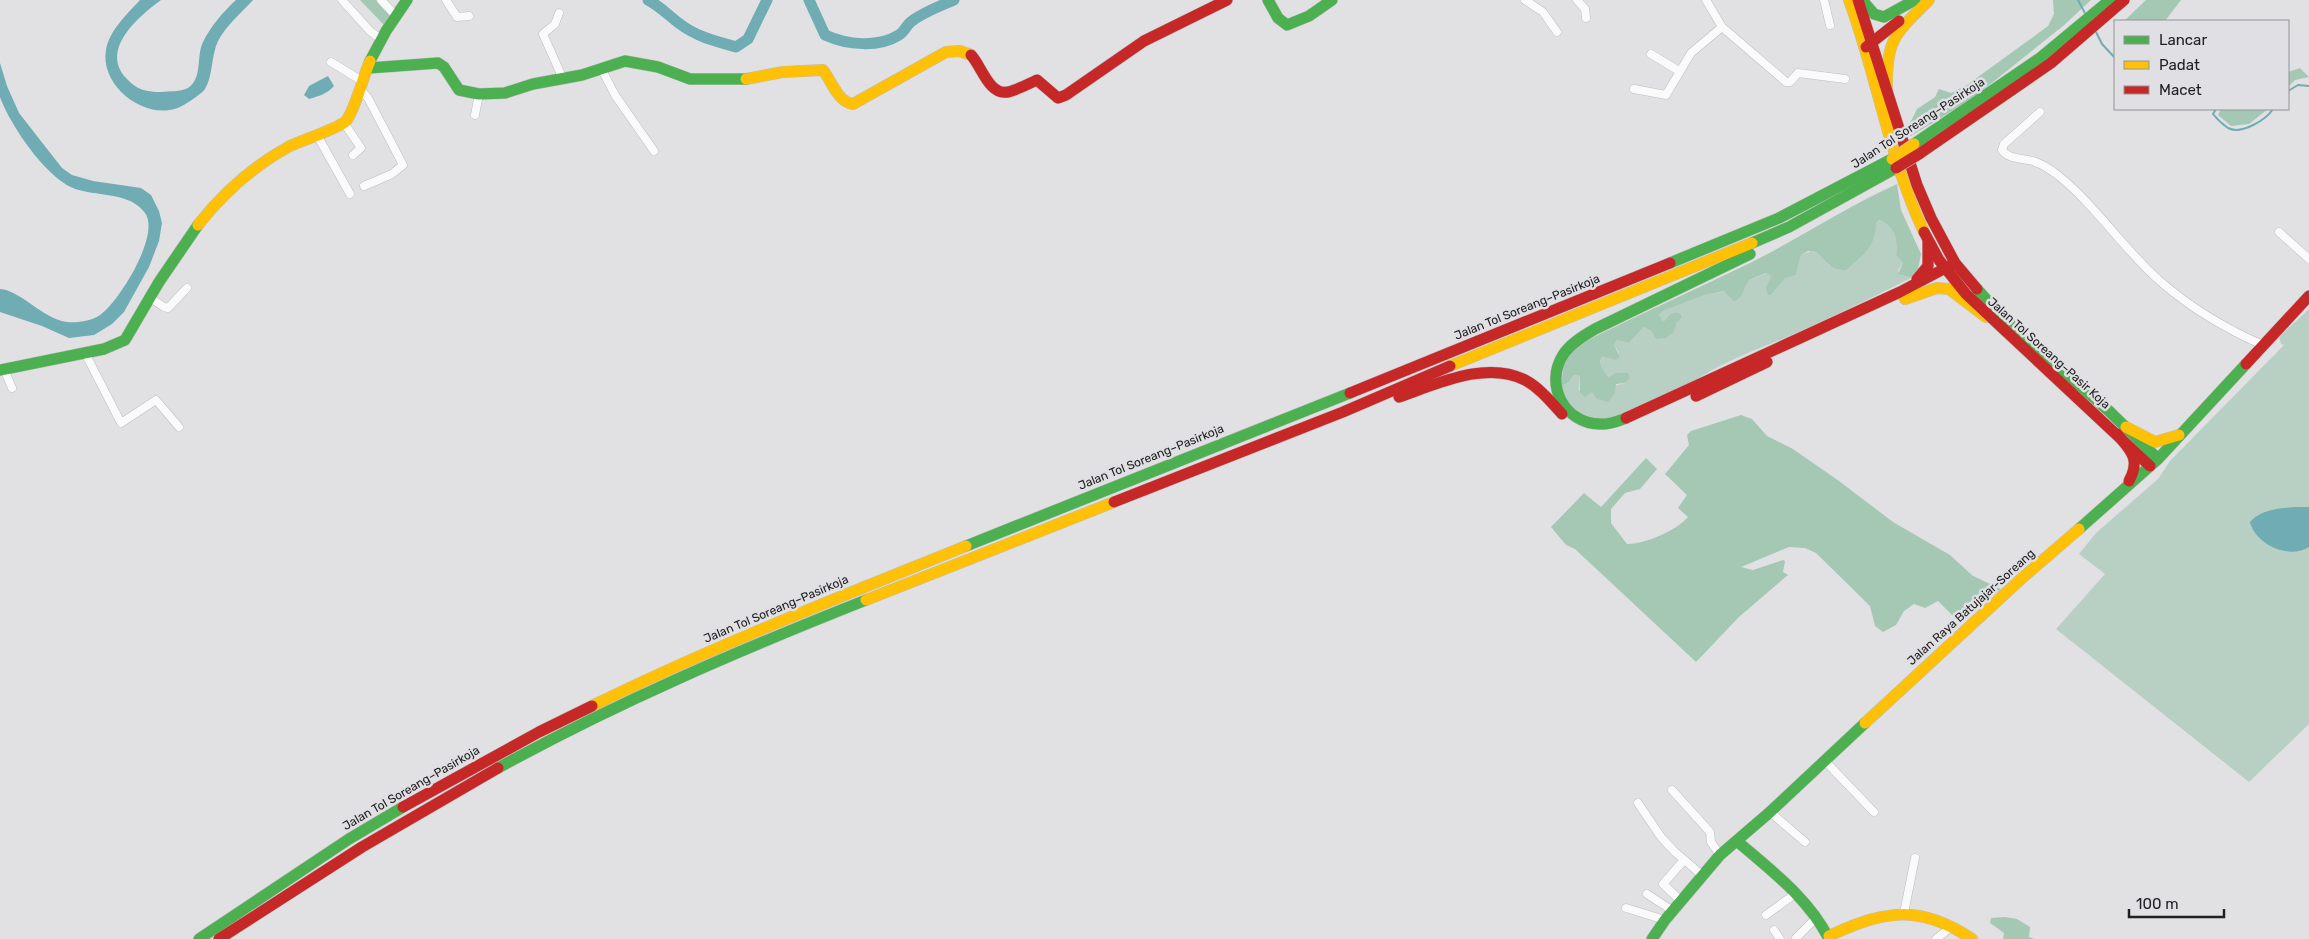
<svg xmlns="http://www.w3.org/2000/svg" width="2309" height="939" font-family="Rubik,sans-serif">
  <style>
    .green { fill: #b8d0c3 }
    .forest { fill: #a5c8b5 }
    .water { fill: #6facb3 }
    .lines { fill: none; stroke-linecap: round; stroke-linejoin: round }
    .stream { stroke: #6facb3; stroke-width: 2 }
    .river { stroke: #6facb3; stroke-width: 11 }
    .street-casing { stroke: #bdbdbf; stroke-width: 9 }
    .fast-casing { stroke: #bdbdbf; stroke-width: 12 }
    .slow-casing { stroke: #bdbdbf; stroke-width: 12 }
    .jam-casing { stroke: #bdbdbf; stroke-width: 12 }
    .street { stroke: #fafafb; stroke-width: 8 }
    .fast { stroke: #4caf50; stroke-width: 11 }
    .slow { stroke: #ffc107; stroke-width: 11 }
    .jam { stroke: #c62828; stroke-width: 11 }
    .slow-bridge-casing { stroke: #bbbbbc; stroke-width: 12; stroke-linecap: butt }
    .jam-bridge-casing { stroke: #bbbbbc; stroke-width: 12; stroke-linecap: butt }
    .slow-bridge { stroke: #ffc107; stroke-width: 11 }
    .jam-bridge { stroke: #c62828; stroke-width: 11 }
    .labels { text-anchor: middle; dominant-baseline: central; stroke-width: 5; stroke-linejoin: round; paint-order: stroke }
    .street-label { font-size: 12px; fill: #202022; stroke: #e0e0e4 }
  </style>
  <rect width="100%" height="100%" fill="#e1e1e3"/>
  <g class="green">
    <path d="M1879,220C1895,226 1898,239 1896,255L1903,263L1898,271L1901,275L1911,278L1899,284C1865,301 1830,318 1796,333C1771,344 1746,353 1722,365C1690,381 1655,407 1621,417C1594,425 1568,413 1561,386L1568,383L1574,375L1580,376L1579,390L1592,392L1625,383L1628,373H1615L1608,377L1601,366L1600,359L1602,357L1615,360L1619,353L1614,345L1617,340L1629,343L1644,327L1651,331L1656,339L1682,318L1681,314L1676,312L1670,314L1664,321L1661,320L1659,315L1663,311L1705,295L1725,291L1734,302L1741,297L1749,280L1767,273L1771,276V295L1785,277L1796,275L1801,255L1811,251L1820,254L1829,266Z"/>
    <polygon points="2309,309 2309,724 2249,782 2056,629 2105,574 2079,554 2096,533 2158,479 2170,461 2284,345 2281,344 2279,337"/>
  </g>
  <g class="forest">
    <polygon points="360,0 379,0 393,16 385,26"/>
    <polygon points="2053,0 2091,0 2063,26 1973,98 1911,136 1908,136 1908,127 1917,109 1935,97 1939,89 1951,93 1967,85 2048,26 2054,14"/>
    <polygon points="2146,0 2181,0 2165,21 2124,21"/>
    <polygon points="2300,68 2309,77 2295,80 2288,87 2288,72"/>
    <polygon points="2221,109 2268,109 2249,124 2231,126 2218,115"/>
    <path d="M1897,184L1901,210L1921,254L1918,269L1911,278L1898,274L1903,263L1896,255C1898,239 1895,226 1879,220L1876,223C1876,247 1863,255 1846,270C1821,270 1826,250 1808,251L1801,255L1796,275L1785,278L1771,295H1768L1766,289L1771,276L1766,273L1749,280L1741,297L1734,302L1724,291L1705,295L1663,311L1659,315L1662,320L1664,321L1670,314L1676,312L1681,314L1682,318L1676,323L1674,332L1666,338L1656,339L1651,331L1644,327L1629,343L1617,340L1614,345L1620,357L1615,360L1602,357L1600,360L1601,366L1608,377L1615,373H1628L1630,378L1625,383L1616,384L1615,393L1608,402L1597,399L1592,392L1585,397L1580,393V376L1574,375L1568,383L1561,386L1564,362L1578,345C1635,316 1693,291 1750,263C1800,238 1846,207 1897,184Z"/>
    <path d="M1741,415L1752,419L1767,436L1793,449L1839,481L1893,522L1950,555L1973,576L2001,589L1960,623L1938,601L1925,608L1914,604L1904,611L1896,625L1883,632L1875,626L1870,606L1816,553L1805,548L1789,547L1741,567L1753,570L1783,560L1785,561L1783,572L1788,575L1739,617L1696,662L1575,549L1566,545L1551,527L1584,493L1601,507L1646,458L1657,469L1640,489L1625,493L1611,509V523L1627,544C1645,544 1676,531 1688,517L1678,508L1687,495L1665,474L1689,445L1687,435L1691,431Z"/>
    <polygon points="2005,917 2017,919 2030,927 2029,937 2034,939 2003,939 2004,933 1990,923 1991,918"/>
  </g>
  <g class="water">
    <path d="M140,0H161C138,17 99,50 127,79C137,90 147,92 161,92C170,91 180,92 188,88C203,78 196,56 203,42C211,26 223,12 236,0H253C241,13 226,26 218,41C211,56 213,76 205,89C201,94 192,100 187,103C153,127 99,89 106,50C109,31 127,14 140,0Z"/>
    <path d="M0,63L7,86L19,113L62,168L72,175L93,181L141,188L151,195L159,211L162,223L159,241L149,267L124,312L112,324L94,335L69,338L42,326L0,312V289C20,290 43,319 67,322C77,323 92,321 100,315C119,302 161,234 145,213C131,193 100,196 79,190C49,183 10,125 0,97C0,88 0,73 0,63Z"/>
    <path d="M328,76L334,86C327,94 319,96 309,99L304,95L309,86Z"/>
    <path d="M2309,507V547C2289,560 2255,544 2250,522C2262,507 2291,507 2309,507Z"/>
  </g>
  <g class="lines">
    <g class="stream">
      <polyline points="2078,0 2086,15"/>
      <polyline points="2096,32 2102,44 2115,58"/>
      <polyline points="2288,91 2298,85 2309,86"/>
      <path d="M2216,109L2213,114C2217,119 2222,124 2228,128C2241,135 2266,120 2273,109"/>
    </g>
    <g class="river">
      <path d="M648,0C660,6 669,16 680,24C697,37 716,41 736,47L748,39L767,0"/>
      <path d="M809,0L825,35C847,45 878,48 899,35C905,31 907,24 912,21C924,12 940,6 954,0"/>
    </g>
    <g class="street-casing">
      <g id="street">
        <polyline points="342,0 370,31 382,40"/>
        <polyline points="381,0 396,16"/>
        <polyline points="446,0 457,17 469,16"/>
        <polyline points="1525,0 1543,12 1557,32"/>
        <polyline points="1577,0 1585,9 1586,18"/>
        <polyline points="1706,0 1722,27 1786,82 1790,82 1798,73 1845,79"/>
        <polyline points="1824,0 1830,25"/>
        <polyline points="559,13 555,24 543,34 563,79"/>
        <polyline points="1651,54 1679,71"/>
        <polyline points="331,62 362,81"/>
        <polyline points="601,68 615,95 654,151"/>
        <polyline points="359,88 368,98 403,165 392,174 364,186"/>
        <polyline points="1634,89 1666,95 1691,53 1722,27"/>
        <path d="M2040,112L2004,144L2002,150C2009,160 2023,158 2033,161C2042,164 2053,171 2060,177C2097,207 2124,250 2161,282C2191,308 2228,330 2265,346"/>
        <polyline points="475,115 479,94"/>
        <polyline points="344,123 361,148 353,155"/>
        <polyline points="317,135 350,194"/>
        <polyline points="2279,232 2309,259"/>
        <polyline points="149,297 164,307 168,308 187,288"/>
        <polyline points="85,353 121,423 156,400 179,427"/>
        <polyline points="4,369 12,388"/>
        <polyline points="1825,761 1874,812"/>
        <polyline points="1672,790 1710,832 1711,842 1720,855"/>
        <polyline points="1638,803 1661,837 1675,852 1702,875"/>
        <polyline points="1770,812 1805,842"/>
        <polyline points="1647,894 1673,911"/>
        <polyline points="1681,901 1663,884 1684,860"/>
        <polyline points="1626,908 1665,920"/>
        <polyline points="1904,913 1915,858"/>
        <polyline points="1766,915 1795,894"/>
        <polyline points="1774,930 1780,939"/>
        <polyline points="1796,938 1816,918"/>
        <polyline points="1936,939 1951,927"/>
      </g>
    </g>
    <g class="fast-casing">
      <g id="fast">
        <polyline points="1268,0 1278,18 1287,25 1309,16 1332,0"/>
        <polyline points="1862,0 1874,14 1884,17 1915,0"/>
        <polyline points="370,61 386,31 407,0"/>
        <polyline points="369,68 438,63 444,67 459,90 479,94 505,93 533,84 582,75 625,61 658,67 690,79 746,79"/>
        <polyline points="1914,144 2040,58 2110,0"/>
        <polyline points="1752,243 1789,227 1896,168"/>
        <polyline points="1670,263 1779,218 1892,159"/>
        <polyline points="1977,289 2001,316 2109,411 2158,459"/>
        <polyline points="0,370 104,349 125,340 159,282 198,225"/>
        <path d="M1626,418C1618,421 1609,425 1600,424C1565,424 1544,385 1563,355C1570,344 1583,336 1595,329L1750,254"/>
        <polyline points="2079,529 2158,459 2246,364"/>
        <polyline points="966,546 1350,393"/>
        <path d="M498,768C616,703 740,650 866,600"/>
        <path d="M1738,842C1771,870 1809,899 1829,939"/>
        <polyline points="199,939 349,839 403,807"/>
        <polyline points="1652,939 1665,920 1720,855 1770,812 1865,723"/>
      </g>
    </g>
    <g class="slow-casing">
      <g id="slow">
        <path d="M1849,0C1877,76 1889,158 1924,232"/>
        <path d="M746,79L783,72L823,70C832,82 838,102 853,104L946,52L960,51L971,55"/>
        <path d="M1887,89C1886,39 1895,34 1929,0"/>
        <path d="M198,225C224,192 253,166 290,146C301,141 339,128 346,121C355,110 363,77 370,61"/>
        <polyline points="1905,299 1937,288 1949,289 1986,317"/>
        <polyline points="1450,366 1752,243"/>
        <polyline points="2126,427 2155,442 2179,435"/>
        <polyline points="866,600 1114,502"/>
        <path d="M592,706C714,646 840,597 966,546"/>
        <polyline points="1865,723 2021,579 2079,529"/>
        <path d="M1829,936C1885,910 1919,904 1972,939"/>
      </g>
    </g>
    <g class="jam-casing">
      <g id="jam">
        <polyline points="1858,0 1917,185 1931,218 1955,263 1977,289"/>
        <polyline points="1866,47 1899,21"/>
        <path d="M971,55C981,65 989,96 1008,92C1017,90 1028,84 1037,80L1058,98L1066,95L1144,41L1227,0"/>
        <polyline points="1919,154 2051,63 2124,0"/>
        <polyline points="1924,232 1939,260 1966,294 2150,466"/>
        <polyline points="1917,279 1928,266 1928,242"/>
        <polyline points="2246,364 2309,296"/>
        <polyline points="1350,393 1670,263"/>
        <polyline points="1696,396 1767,362"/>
        <path d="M1399,397C1437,384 1486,360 1525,380C1540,388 1551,402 1562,414"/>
        <polyline points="1626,418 1900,292 1955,263"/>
        <path d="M2117,434C2131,451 2141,459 2129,481"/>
        <polyline points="1114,502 1343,412 1450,366"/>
        <polyline points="403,807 539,732 592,706"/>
        <polyline points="219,939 362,847 498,768"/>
      </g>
    </g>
    <use href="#street" class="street"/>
    <use href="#fast" class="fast"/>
    <use href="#slow" class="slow"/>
    <use href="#jam" class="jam"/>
    <g class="slow-bridge-casing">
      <polyline id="slow-bridge" points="1892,159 1914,144"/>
    </g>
    <g class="jam-bridge-casing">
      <polyline id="jam-bridge" points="1896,168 1919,154"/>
    </g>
    <use href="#slow-bridge" class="slow-bridge"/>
    <use href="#jam-bridge" class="jam-bridge"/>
  </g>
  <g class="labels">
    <g class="street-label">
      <text transform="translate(1918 123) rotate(-33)">Jalan Tol Soreang–Pasirkoja</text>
      <text transform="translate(1527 307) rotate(-22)">Jalan Tol Soreang–Pasirkoja</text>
      <text transform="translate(2049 353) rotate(42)">Jalan Tol Soreang–Pasir Koja</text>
      <text transform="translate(1151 457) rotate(-22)">Jalan Tol Soreang–Pasirkoja</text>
      <text transform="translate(1971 607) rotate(-42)">Jalan Raya Batujajar-Soreang</text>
      <text transform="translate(776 609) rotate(-23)">Jalan Tol Soreang–Pasirkoja</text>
      <text transform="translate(411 788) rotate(-30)">Jalan Tol Soreang–Pasirkoja</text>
    </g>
  </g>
  <rect x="2114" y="20" width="175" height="90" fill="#e0e0e4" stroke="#939396"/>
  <rect x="2124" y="36" width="25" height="8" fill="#4caf50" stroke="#939396"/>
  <text x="2159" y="45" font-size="15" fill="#202022">Lancar</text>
  <rect x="2124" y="61" width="25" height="8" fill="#ffc107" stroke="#939396"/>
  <text x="2159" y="70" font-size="15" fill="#202022">Padat</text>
  <rect x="2124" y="86" width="25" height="8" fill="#c62828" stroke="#939396"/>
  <text x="2159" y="95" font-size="15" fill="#202022">Macet</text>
  <path d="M2129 909v8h95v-8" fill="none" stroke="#202022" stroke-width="2.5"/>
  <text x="2136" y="909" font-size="15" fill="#202022" stroke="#e0e0e4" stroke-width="4" paint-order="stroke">100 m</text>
</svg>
